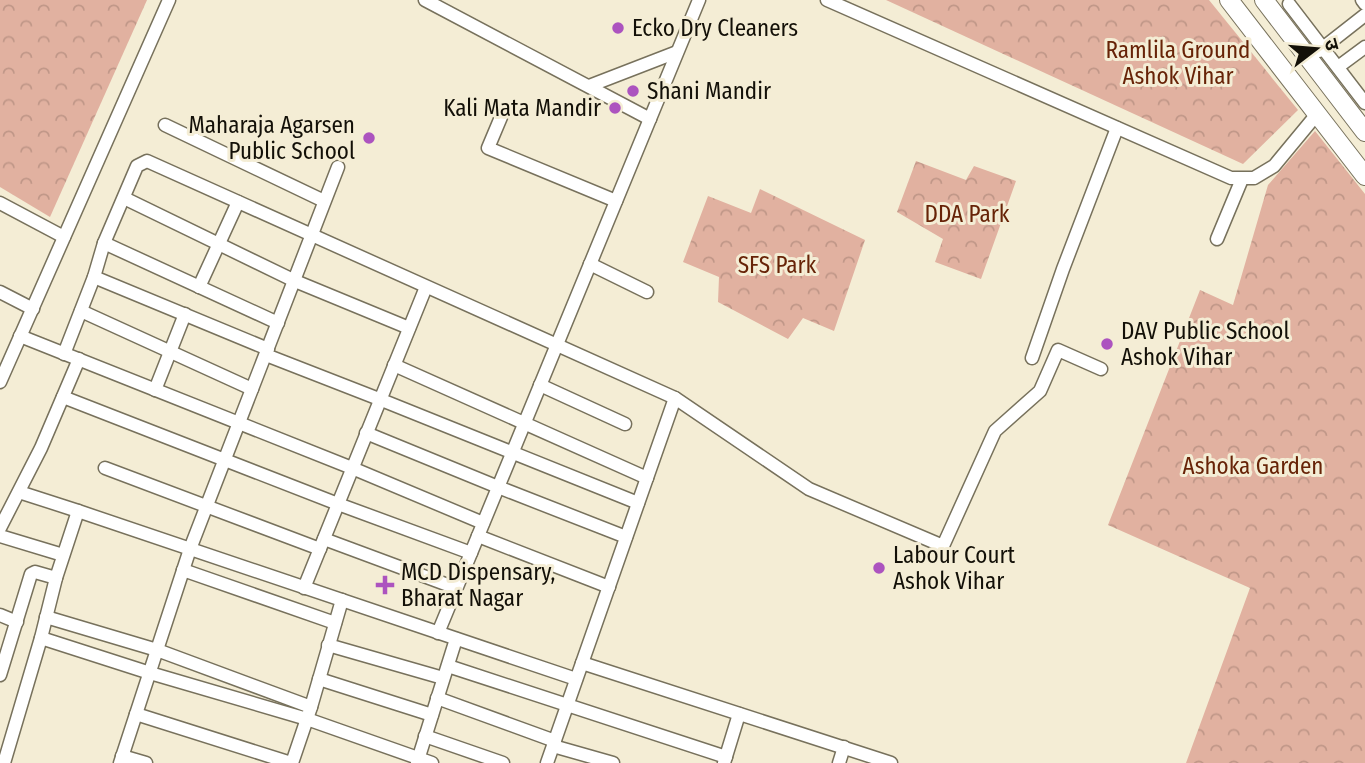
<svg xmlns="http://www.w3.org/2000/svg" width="1365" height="763" font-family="'Fira Sans Condensed','Noto Sans Devanagari',sans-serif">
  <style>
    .park { fill: url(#park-crowns) }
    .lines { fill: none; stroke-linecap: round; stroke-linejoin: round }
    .minor-casing { stroke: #77715c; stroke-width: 15 }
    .secondary-casing { stroke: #77715c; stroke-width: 20 }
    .minor { stroke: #fff; stroke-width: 12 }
    .secondary { stroke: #fff; stroke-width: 18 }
    .poi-dot { fill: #ac53bf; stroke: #f4edd5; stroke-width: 2.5 }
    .labels { text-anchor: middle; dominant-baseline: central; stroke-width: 6; stroke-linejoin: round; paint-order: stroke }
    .poi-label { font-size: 23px; fill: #131008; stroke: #f4edd5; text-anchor: start }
    .park-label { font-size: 23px; fill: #672307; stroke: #f4edd5 }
  </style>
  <defs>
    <pattern id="park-crowns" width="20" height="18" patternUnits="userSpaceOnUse" patternTransform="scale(1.75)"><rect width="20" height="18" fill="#e1b1a0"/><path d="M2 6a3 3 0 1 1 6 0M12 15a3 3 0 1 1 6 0" fill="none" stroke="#c09788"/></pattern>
  </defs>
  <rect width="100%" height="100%" fill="#f4edd5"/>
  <g class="park">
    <polygon points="0,0 147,0 50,217 0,187"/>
    <polygon points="886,0 1209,0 1298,110 1243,164"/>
    <polygon points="1315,131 1365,194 1365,763 1186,763 1250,588 1108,525 1200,290 1233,305 1268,185"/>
    <polygon points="916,161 966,180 974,166 1016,181 981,279 935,262 943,239 897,212"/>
    <polygon points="760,189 865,240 834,331 803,318 788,339 718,302 719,277 683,262 708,196 751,213"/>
  </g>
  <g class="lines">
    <g class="minor-casing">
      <g id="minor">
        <polyline points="425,0 650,119"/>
        <polyline points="827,0 1231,178 1254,178 1274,166 1317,114"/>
        <polyline points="1362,0 1365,4"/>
        <polyline points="1289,4 1365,103"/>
        <polyline points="1319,51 1365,15"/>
        <polyline points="1338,67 1365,47"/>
        <polyline points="589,86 677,52"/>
        <polyline points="504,110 488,148 616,201"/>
        <polyline points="165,125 324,201"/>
        <polyline points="124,198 295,281 409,328"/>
        <polyline points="0,203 64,237"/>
        <polyline points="1217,239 1242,179"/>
        <polyline points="104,243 278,323"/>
        <polyline points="590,264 647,292"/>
        <polyline points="94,277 268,349"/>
        <polyline points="199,287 238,202"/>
        <polyline points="0,292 33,309"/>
        <polyline points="81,311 252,389"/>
        <polyline points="20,336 352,468 483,523"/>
        <polyline points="64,354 94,277 104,243 137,166 147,161 675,398 809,489 943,546 995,431 1040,391 1058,350 1101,369"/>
        <polyline points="266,355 379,399 638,503"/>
        <polyline points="1032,358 1063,269 1117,128"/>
        <polyline points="394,365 647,478"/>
        <polyline points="0,382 169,0"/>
        <polyline points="540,385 625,424"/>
        <polyline points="155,390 185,314"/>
        <polyline points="63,397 338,504 471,553"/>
        <polyline points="366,433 498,487 626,537"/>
        <polyline points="105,468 320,549"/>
        <polyline points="19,492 78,511 576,679"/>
        <polyline points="0,528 41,448 79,359"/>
        <polyline points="0,536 63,555"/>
        <polyline points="478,536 609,587"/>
        <polyline points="324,539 456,588"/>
        <polyline points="183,570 335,623"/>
        <polyline points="304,588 426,287"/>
        <polyline points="0,615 17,622"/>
        <polyline points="46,617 157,650 311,707"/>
        <polyline points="438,633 699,0"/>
        <polyline points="41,638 150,673 307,719 432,763"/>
        <polyline points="328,645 443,678"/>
        <polyline points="582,663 891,763"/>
        <polyline points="448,666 726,757"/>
        <polyline points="0,675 31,574 35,572 56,578"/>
        <polyline points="319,679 432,715"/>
        <polyline points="437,698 555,741"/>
        <polyline points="136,714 291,763"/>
        <polyline points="425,736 503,763"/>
        <polyline points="553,746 613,763"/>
        <polyline points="122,756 146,763"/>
        <polyline points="4,763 41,638 56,578 78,511"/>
        <polyline points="120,763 190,549 338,167"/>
        <polyline points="292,763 311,707 342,600"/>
        <polyline points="417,763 456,639"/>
        <polyline points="547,763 675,398"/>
        <polyline points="724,763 739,714"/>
        <polyline points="839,763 844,747"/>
      </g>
    </g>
    <g class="secondary-casing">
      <g id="secondary">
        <polyline points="1229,0 1365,176"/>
        <polyline points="1264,0 1365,132"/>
      </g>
    </g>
    <use href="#minor" class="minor"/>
    <use href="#secondary" class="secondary"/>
  </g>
  <g class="poi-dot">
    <circle cx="618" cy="28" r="7"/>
    <circle cx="633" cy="91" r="7"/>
    <circle cx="615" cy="108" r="7"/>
    <circle cx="369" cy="138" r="7"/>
    <circle cx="1107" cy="344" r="7"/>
    <circle cx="879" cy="568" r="7"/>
    <path d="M381.5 574.5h7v7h7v7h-7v7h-7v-7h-7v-7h7z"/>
  </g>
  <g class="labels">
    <g class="poi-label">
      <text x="632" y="28">Ecko Dry Cleaners</text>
      <text x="647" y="91">Shani Mandir</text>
      <text x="601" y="108" text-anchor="end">Kali Mata Mandir</text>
      <text x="355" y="125" text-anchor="end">Maharaja Agarsen<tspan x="355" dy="26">Public School</tspan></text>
      <text x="1121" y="331">DAV Public School<tspan x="1121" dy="26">Ashok Vihar</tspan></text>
      <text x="893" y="555">Labour Court<tspan x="893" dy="26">Ashok Vihar</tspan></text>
      <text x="401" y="572">MCD Dispensary,<tspan x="401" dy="26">Bharat Nagar</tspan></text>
    </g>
    <g class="park-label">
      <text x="1178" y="50">Ramlila Ground<tspan x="1178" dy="26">Ashok Vihar</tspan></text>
      <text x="967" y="214">DDA Park</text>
      <text x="777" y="265">SFS Park</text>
      <text x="1253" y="466">Ashoka Garden</text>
    </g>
  </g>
  <g transform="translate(1316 49) rotate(74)" stroke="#f4edd5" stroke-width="5" paint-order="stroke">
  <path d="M0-5L12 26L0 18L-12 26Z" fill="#131008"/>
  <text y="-10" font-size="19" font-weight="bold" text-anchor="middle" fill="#131008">उ</text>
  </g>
</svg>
